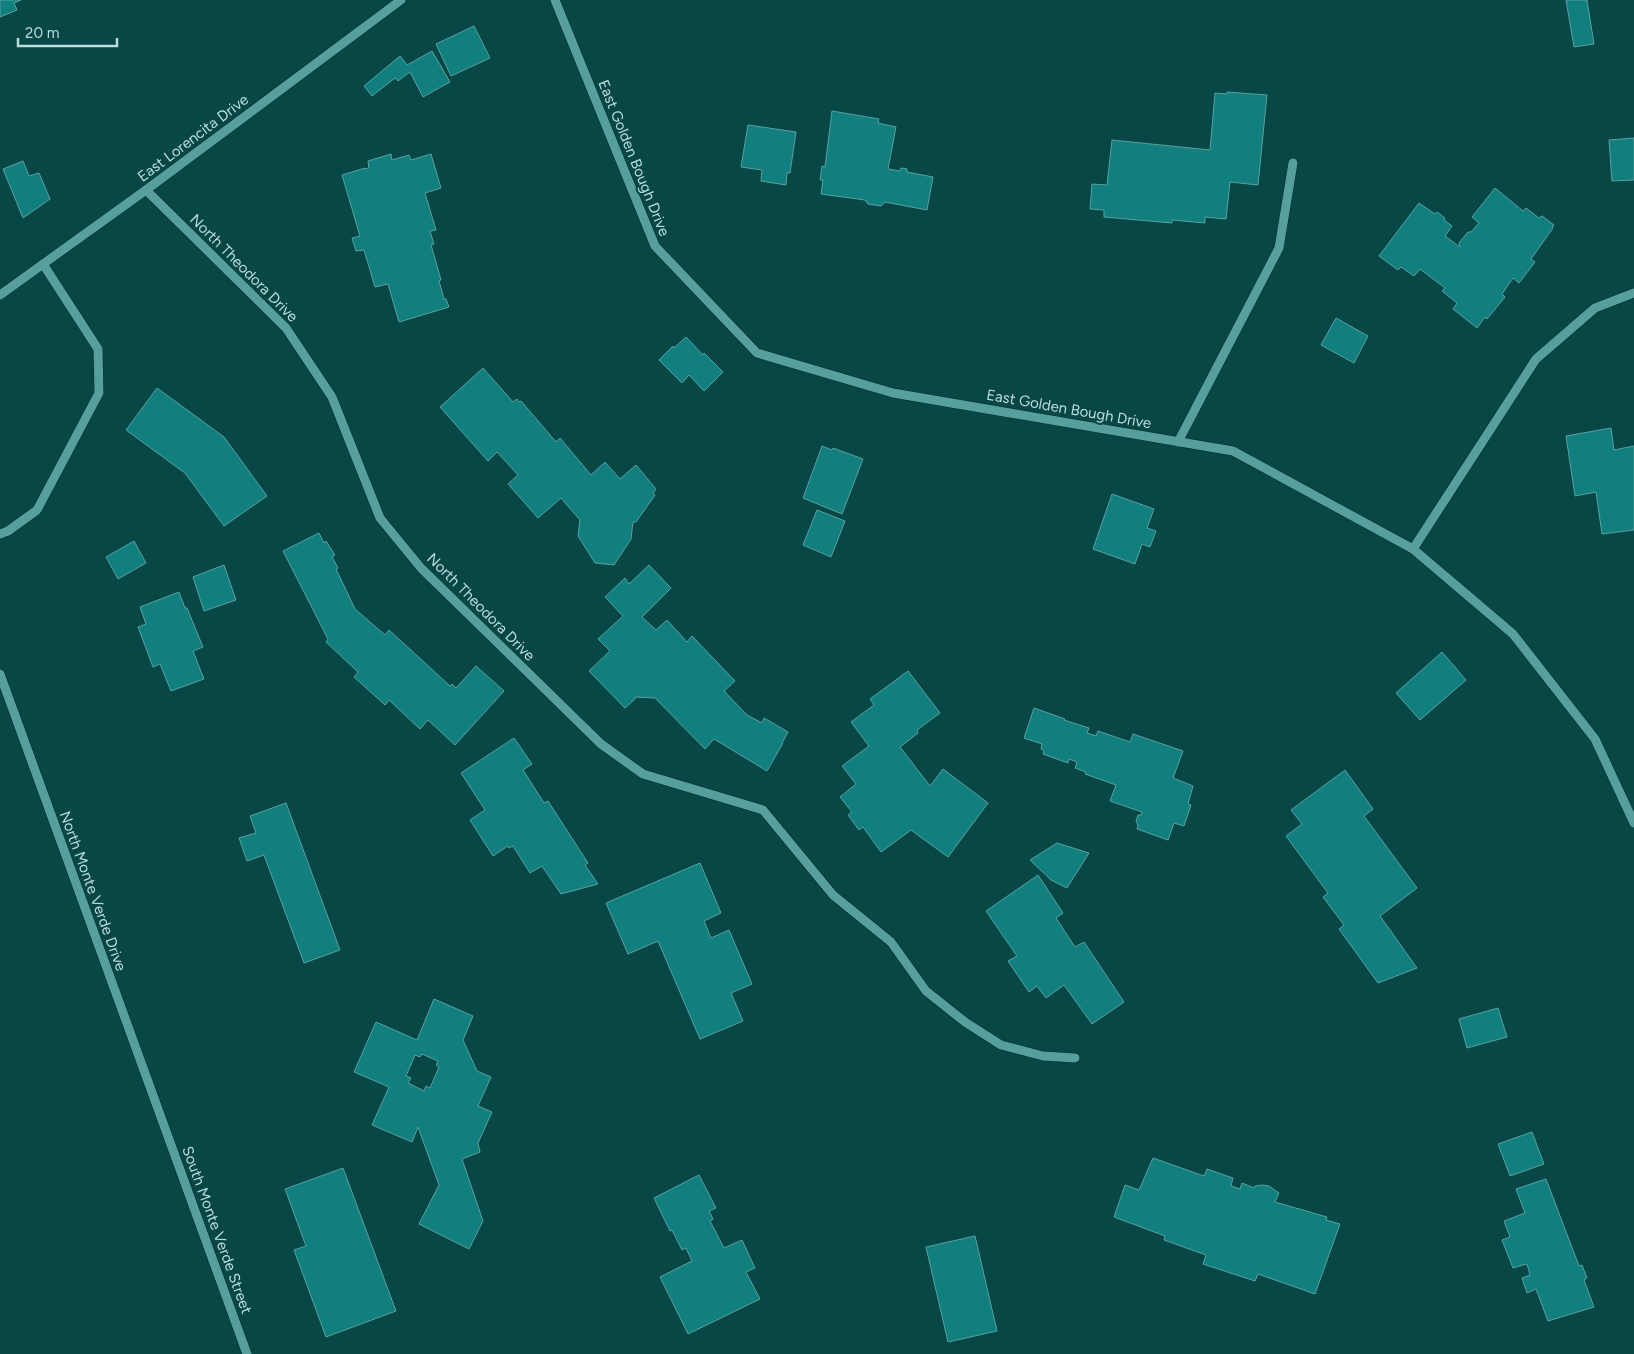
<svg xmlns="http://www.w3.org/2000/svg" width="1634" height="1354" font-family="Figtree,sans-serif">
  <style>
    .building { fill: #107f7d; stroke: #59a2a0; fill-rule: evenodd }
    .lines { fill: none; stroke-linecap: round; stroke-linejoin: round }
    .minor-casing { stroke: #012b2a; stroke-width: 10 }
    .minor { stroke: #569f9d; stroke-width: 9 }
    .labels { text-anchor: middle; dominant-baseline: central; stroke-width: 4.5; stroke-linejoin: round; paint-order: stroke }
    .street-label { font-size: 15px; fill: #bbdedc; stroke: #074746 }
  </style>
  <rect width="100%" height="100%" fill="#074746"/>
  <g class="building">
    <polygon points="0,0 21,0 14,3 17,10 0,17"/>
    <polygon points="1566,0 1587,0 1594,44 1574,47"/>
    <polygon points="474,26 490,58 451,76 436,44"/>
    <polygon points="432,51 450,82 423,97 410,72 398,81 395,78 372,96 364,86 400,56 407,65"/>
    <polygon points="1227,92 1267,95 1258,185 1230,182 1226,219 1205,217 1205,223 1172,220 1172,223 1104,217 1104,210 1090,209 1092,184 1107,185 1112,140 1210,150 1215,93 1227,94"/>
    <polygon points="832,111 879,119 878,123 896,127 888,169 900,171 901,168 907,169 907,172 933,177 927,210 885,202 881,206 868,204 865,200 821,194 823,180 820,180 822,166 825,167"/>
    <polygon points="748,125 796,132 790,173 787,173 786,185 761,181 762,170 741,167"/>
    <polygon points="1634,138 1634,180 1612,181 1609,140"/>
    <polygon points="391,154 392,160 409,155 411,160 431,154 441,188 425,193 436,230 430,231 434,244 431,245 441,280 439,281 444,299 446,299 449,307 399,322 388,284 375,287 364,250 356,251 352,238 360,236 342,175 365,168 365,169 369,168 368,161"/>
    <polygon points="23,161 29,176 39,173 50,199 23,218 3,169"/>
    <polygon points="1495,188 1523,211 1526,208 1539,218 1542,216 1554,225 1552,227 1553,228 1531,259 1535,262 1519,283 1513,278 1502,294 1505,297 1487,319 1485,317 1477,328 1453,309 1457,303 1442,291 1445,288 1420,269 1414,276 1401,267 1398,270 1379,256 1419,203 1435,214 1437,212 1445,218 1444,220 1452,226 1445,236 1460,247 1459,243 1468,232 1471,232 1479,223 1472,217"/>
    <polygon points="1336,318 1368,336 1354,363 1321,345"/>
    <polygon points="686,337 703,355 704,353 723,372 704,391 689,375 682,383 659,360 673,346 674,348"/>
    <polygon points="483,368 513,402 517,399 519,402 521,401 556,442 560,438 591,475 605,462 620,479 636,465 656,489 653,493 655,495 636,522 633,522 631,539 614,565 595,563 578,536 580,520 561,498 538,518 508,484 518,475 497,452 488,461 440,407"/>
    <polygon points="157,388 224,437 267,496 224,526 185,473 126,430"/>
    <polygon points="1611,428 1614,450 1634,446 1634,530 1602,534 1596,492 1575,496 1566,436"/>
    <polygon points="822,446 832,450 833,448 863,459 842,514 803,498"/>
    <polygon points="1112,494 1154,509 1147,528 1156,531 1150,547 1142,544 1135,564 1093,549"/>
    <polygon points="817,510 845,521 831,557 803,545"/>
    <polygon points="319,533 324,543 326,541 335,555 332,557 338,568 336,569 355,609 385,635 389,630 450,686 452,684 456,688 476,666 504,691 455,745 428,720 420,729 389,700 385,705 354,677 358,672 326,642 328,639 283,551"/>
    <polygon points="134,541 146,563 118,579 106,557"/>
    <polygon points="224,565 236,600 204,611 193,577"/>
    <polygon points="649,565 671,588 642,617 656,630 667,620 687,642 692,636 735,681 724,691 747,715 762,723 764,718 788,732 782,743 783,743 767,771 714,739 705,749 655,698 635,697 635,699 625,708 589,671 610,651 598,639 623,616 605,597 625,578 629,584"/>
    <polygon points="179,592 185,608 187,608 203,647 193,651 204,679 171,691 160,664 153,667 138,627 146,624 140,607"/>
    <polygon points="1442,652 1466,680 1420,720 1396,693"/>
    <polygon points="908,671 940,713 917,730 918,733 900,747 930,786 943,769 988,803 948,857 911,830 881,852 863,827 859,830 848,815 852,812 840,797 856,784 842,766 869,746 851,722 874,705 870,699"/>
    <polygon points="1034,708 1065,719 1064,720 1089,728 1087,733 1096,736 1098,731 1130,742 1133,734 1183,751 1173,778 1193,786 1188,804 1191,805 1184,826 1174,823 1168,840 1137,829 1138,825 1136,821 1138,815 1141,815 1142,812 1110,801 1116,785 1085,774 1086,772 1075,768 1077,762 1069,759 1068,763 1043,754 1044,751 1041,749 1042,744 1024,738"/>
    <polygon points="514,738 532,764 523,770 544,803 548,801 588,863 585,865 598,884 561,894 542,866 530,873 513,846 509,848 508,846 493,856 470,820 485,810 461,773"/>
    <polygon points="1345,770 1373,809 1364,816 1417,888 1380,916 1417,968 1378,983 1339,929 1344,925 1323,897 1328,893 1286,836 1302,824 1291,810"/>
    <polygon points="286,803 340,950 304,963 264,855 247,861 239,838 256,833 250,816"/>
    <polygon points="1057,843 1089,853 1067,888 1051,880 1030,860"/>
    <polygon points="700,863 721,913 704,921 711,938 729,930 752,984 731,993 743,1021 700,1039 658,941 628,954 606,903"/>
    <polygon points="1038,875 1063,913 1056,918 1075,947 1084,942 1124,1002 1092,1024 1064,985 1046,998 1037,986 1029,992 1008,961 1017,956 986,911"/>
    <path d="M434,999L473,1016L463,1040L477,1071L491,1077L478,1106L492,1112L478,1143L480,1152L462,1159L483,1221L469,1249L419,1224L439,1185L418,1127L412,1142L372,1125L389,1087L354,1072L376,1022L417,1040ZM422,1054L438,1061L436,1065L439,1067L430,1088L426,1086L424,1091L408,1083L411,1078L406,1076L415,1055L420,1057Z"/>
    <polygon points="1498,1008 1507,1037 1467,1048 1459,1019"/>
    <polygon points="1532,1132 1544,1164 1510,1176 1498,1144"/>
    <polygon points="1153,1158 1204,1176 1207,1169 1233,1178 1231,1186 1240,1189 1242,1183 1254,1188 1255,1186 1262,1185 1269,1186 1279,1193 1275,1202 1327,1217 1326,1220 1340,1224 1315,1294 1258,1274 1255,1281 1203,1264 1206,1255 1164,1240 1165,1236 1114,1217 1125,1185 1139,1190"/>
    <polygon points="343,1168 396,1311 326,1337 294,1250 306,1246 285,1189"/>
    <polygon points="699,1175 716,1208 709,1211 713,1219 710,1221 724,1248 742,1240 755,1268 746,1272 760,1299 688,1334 660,1277 692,1261 686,1248 682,1250 672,1230 670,1231 654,1198"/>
    <polygon points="1546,1179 1579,1266 1582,1265 1587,1278 1584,1280 1594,1307 1548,1321 1536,1289 1527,1293 1522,1278 1530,1275 1527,1264 1513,1268 1502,1240 1510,1237 1504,1221 1525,1213 1516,1189"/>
    <polygon points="975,1236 997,1331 948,1342 926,1247"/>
  </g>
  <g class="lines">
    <g class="minor-casing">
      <g id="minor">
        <polyline points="555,0 655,246 757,353 893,393 1233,451 1413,549 1513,634 1595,739 1634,823"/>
        <polyline points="146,190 286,328 332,397 380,518 421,568 601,744 643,774 763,810 833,895 891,942 926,991 965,1022 1001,1045 1043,1056 1075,1058"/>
        <polyline points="0,295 146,190 401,0"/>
        <polyline points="1178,442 1279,248 1293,163"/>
        <polyline points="0,534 8,531 37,510 99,393 98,349 43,264"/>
        <polyline points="1413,549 1536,359 1595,308 1634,293"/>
        <polyline points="0,674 247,1354"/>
      </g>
    </g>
    <use href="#minor" class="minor"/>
  </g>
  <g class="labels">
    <g class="street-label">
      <text transform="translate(193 138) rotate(-37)">East Lorencita Drive</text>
      <text transform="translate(634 158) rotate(68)">East Golden Bough Drive</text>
      <text transform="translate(244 268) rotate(45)">North Theodora Drive</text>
      <text transform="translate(1069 409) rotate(10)">East Golden Bough Drive</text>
      <text transform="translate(481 607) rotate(45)">North Theodora Drive</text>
      <text transform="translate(93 891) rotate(70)">North Monte Verde Drive</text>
      <text transform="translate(217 1230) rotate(70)">South Monte Verde Street</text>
    </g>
  </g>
  <path d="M18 38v8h99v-8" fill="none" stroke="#bbdedc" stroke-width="2.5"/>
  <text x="25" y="38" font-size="15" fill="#bbdedc" stroke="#074746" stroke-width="4" paint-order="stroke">20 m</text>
</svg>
